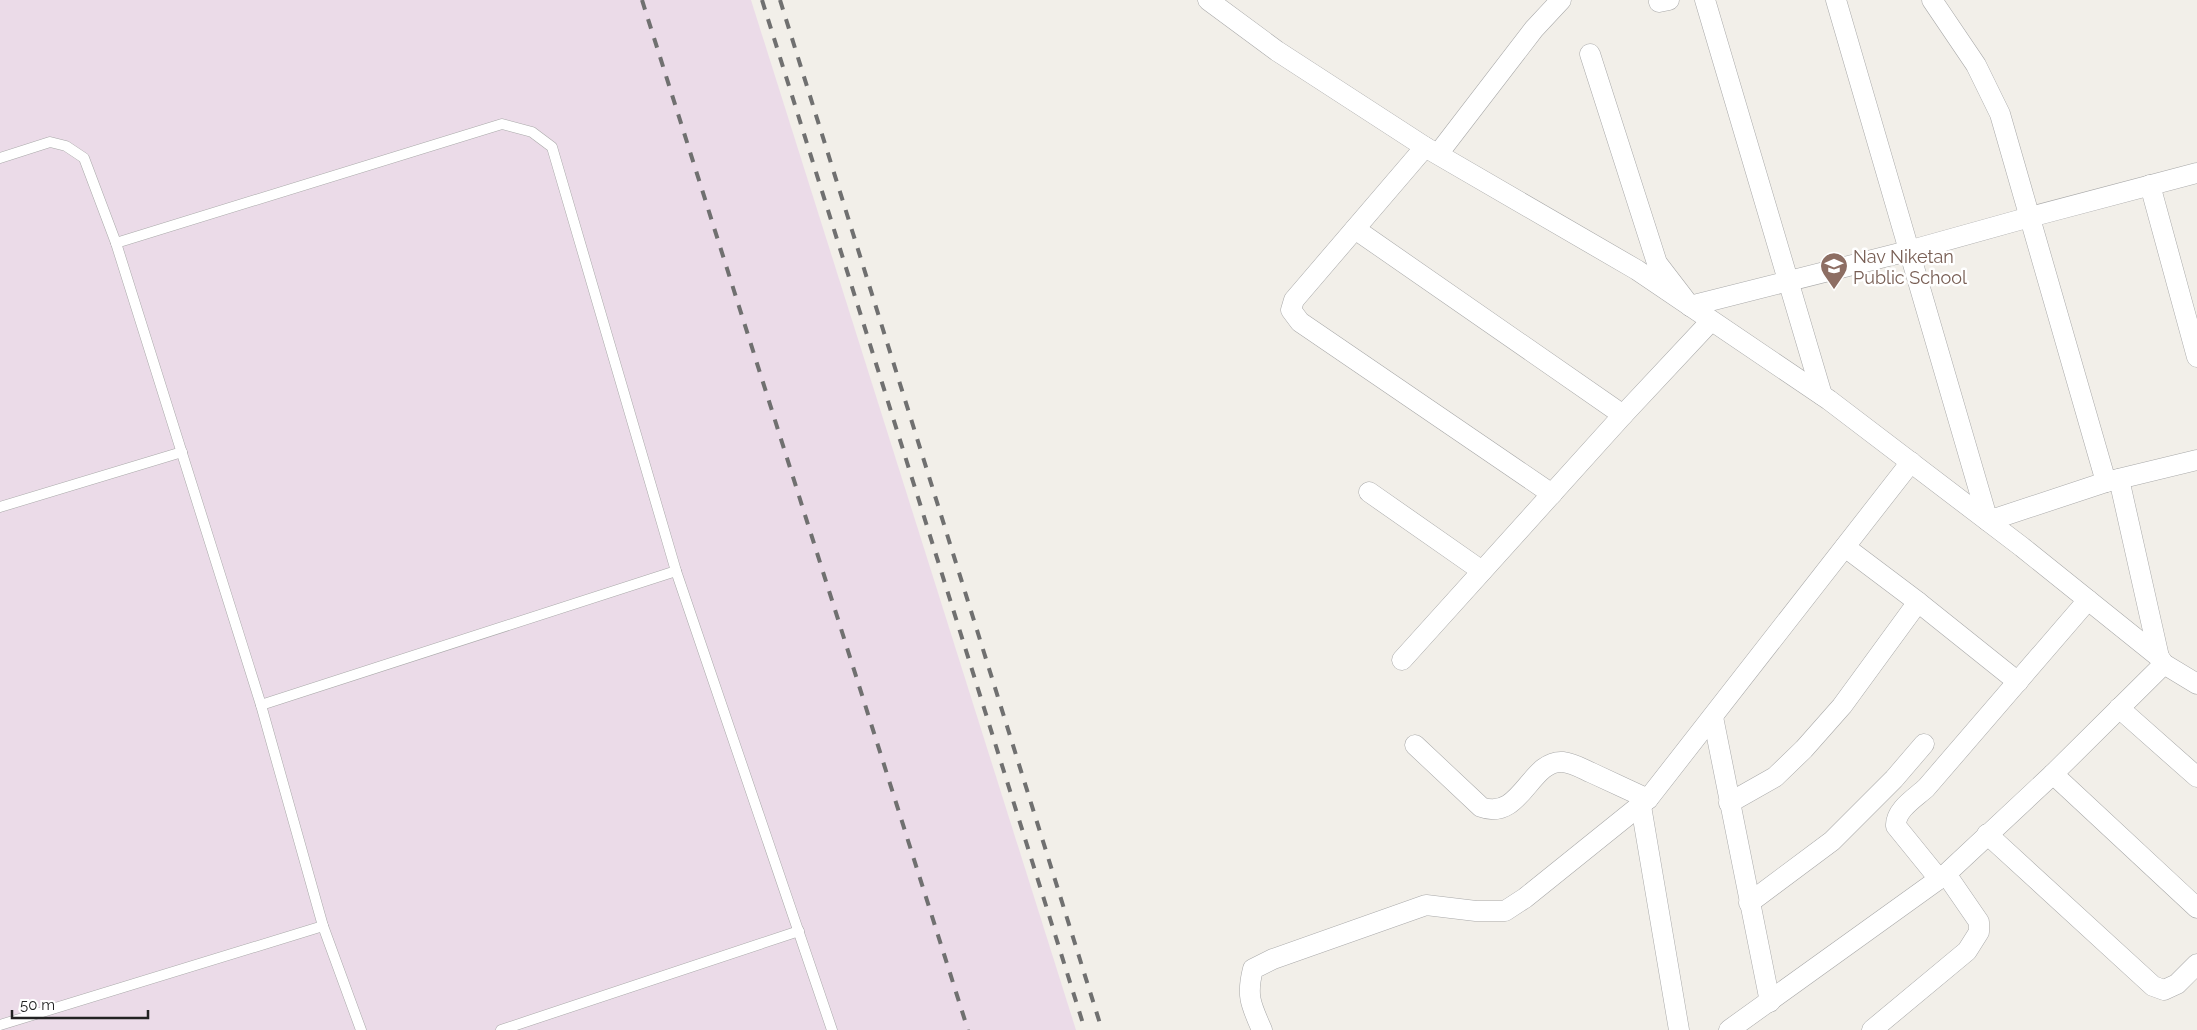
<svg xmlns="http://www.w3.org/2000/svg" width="2197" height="1030" font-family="Raleway,sans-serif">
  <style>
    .industrial { fill: #ebdbe8 }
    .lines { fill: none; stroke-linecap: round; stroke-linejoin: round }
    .service-casing { stroke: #a9a9a9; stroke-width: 11 }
    .minor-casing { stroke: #a9a9a9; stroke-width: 21 }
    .service { stroke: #fff; stroke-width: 10 }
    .minor { stroke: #fff; stroke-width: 20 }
    .rail { stroke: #707070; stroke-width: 4; stroke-dasharray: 10 10; stroke-linecap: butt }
    .labels { text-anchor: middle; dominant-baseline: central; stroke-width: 5; stroke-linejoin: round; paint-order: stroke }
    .education-label { font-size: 18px; fill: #785e54; stroke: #fff; text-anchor: start }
  </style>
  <rect width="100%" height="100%" fill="#f2efe9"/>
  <polygon class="industrial" points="0,0 751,0 1076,1030 0,1030"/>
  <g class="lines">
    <g class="service-casing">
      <g id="service">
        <polyline points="0,158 50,142 66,146 84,158 116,243 261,705 323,926 361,1030"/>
        <polyline points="116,243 502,124 532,132 552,147 676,571 832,1030"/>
        <polyline points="0,507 182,452"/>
        <polyline points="261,705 676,571"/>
        <polyline points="0,1025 323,926"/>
        <polyline points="501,1030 799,931"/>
      </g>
    </g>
    <g class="minor-casing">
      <g id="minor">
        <polyline points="1208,0 1277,51 1425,147 1637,270 1829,400 2022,547 2159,657 2164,664 2197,684"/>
        <polyline points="1705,0 1822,395"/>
        <polyline points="1836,0 1988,521 2106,482"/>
        <polyline points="1932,0 1976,65 2000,114 2106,482 2197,460"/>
        <polyline points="1659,2 1669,0"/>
        <polyline points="1590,54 1657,263 1690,306 1908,251 2030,217 2197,173"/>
        <polyline points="1425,147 1294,300 1291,310 1300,322 1552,494"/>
        <polyline points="1438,154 1534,29 1561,0"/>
        <polyline points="2150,185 2197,357"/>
        <polyline points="1355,229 1623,415"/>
        <polyline points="2119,479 2159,657"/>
        <polyline points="1369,492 1482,571"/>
        <polyline points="1845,547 1918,602 2018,682"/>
        <polyline points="1402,660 1623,415 1711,321"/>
        <polyline points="2119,708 2197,777"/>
        <polyline points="1713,717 1770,1002"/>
        <path d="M1415,745L1481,807C1521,822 1530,759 1563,762C1573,763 1583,769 1592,773C1611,782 1629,790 1648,799"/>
        <polyline points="2053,774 2197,908"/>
        <polyline points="1729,803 1775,777 1804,749 1842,706 1918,602"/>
        <polyline points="1641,806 1679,1030"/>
        <polyline points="1987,834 2153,986 2164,990 2177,984 2197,964"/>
        <path d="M1939,879L1896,826C1895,810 1915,798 1926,788L2088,600"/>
        <polyline points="1749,903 1832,841 1894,779 1924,744"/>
        <path d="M1262,1030C1251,1005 1246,996 1253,969L1273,959L1426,905L1476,911H1505L1525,898L1648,799L1911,462"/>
        <polyline points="1729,1030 1946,874 2053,774 2164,664"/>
        <polyline points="1872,1030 1967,951 1979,932 1979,922 1946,874"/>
      </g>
    </g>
    <use href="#service" class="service"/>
    <use href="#minor" class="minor"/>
    <g class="rail">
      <polyline points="642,0 968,1030"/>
      <polyline points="762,0 1085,1030"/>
      <polyline points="780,0 1102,1030"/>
    </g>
  </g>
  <defs>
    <g id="school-pin" transform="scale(1.4375)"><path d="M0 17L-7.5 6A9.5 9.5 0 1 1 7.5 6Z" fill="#8d6e63" stroke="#fff"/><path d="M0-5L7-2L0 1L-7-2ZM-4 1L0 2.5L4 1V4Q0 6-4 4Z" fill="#fff"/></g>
  </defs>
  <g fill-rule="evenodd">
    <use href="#school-pin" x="1834" y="266"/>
  </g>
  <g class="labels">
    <g class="education-label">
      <text x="1853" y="256">Nav Niketan<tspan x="1853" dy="21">Public School</tspan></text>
    </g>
  </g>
  <path d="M12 1010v8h136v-8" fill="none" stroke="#222222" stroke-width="2.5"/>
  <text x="20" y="1010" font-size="15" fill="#222222" stroke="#ffffff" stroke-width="4" paint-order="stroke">50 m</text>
</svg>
